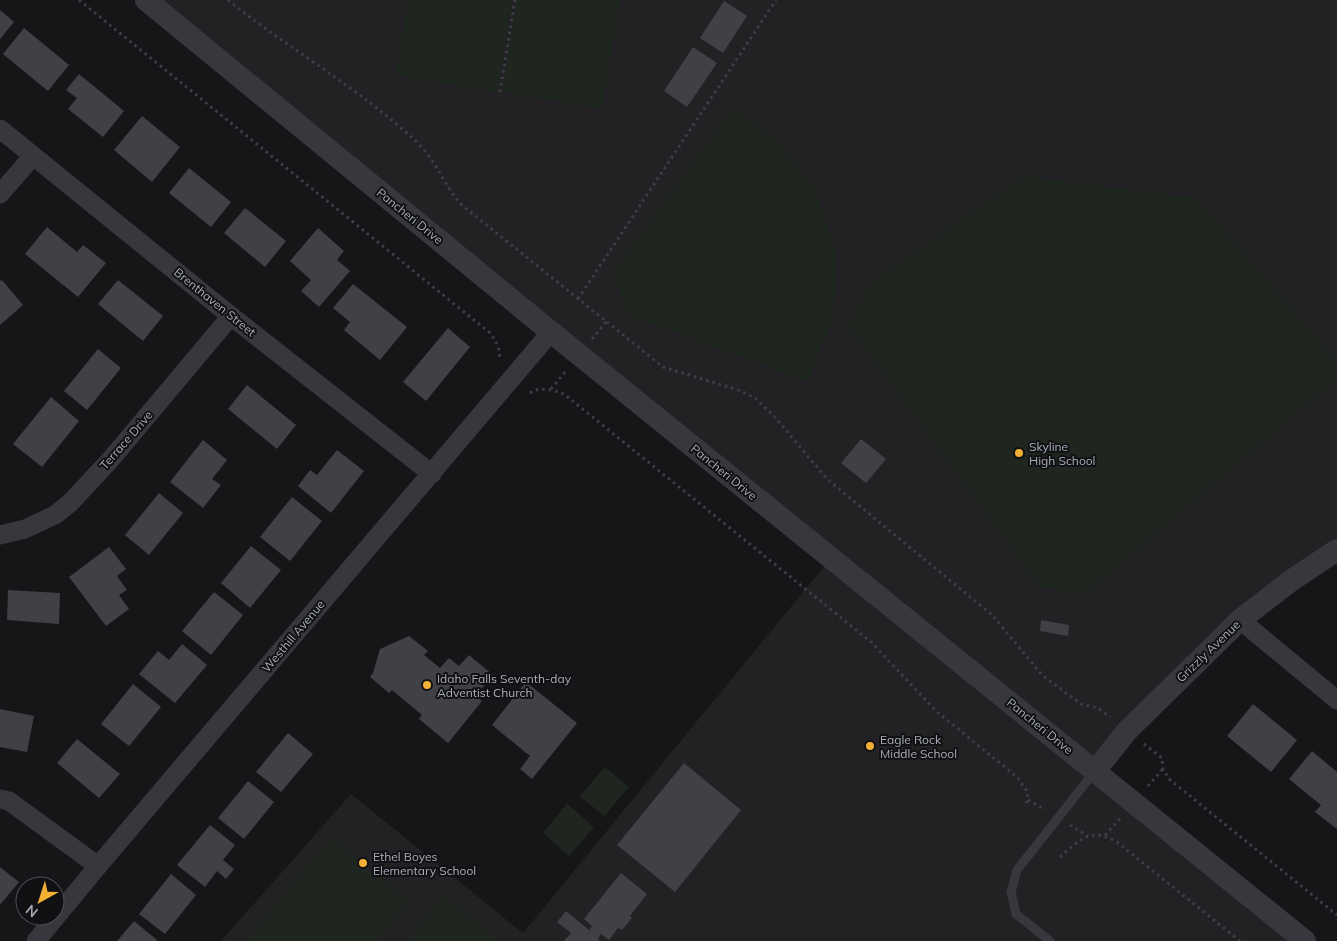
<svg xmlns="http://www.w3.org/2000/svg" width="1337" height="941" font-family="Mulish,sans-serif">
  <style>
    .built { fill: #222225 }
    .green { fill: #1e261f }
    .building { fill: #404145 }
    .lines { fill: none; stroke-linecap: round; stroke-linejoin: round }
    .path { stroke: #3d3f44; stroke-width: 3; stroke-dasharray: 2.5 4; stroke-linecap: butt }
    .service { stroke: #37383d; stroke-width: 9 }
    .minor { stroke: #37383d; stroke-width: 19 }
    .tertiary { stroke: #37383d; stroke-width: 22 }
    .poi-dot { fill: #f2b134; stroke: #111113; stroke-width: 2 }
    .labels { text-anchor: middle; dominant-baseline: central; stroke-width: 4; stroke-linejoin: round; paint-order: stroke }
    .street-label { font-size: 12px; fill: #a8adb8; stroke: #111113 }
    .poi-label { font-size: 12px; fill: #a8adb8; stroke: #111113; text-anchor: start }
  </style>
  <rect width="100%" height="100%" fill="#161618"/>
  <polygon class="built" points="146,0 1337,0 1337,551 1240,620 1095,771 1304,941 221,941 351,794 523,933 831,558"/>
  <g class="green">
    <polygon points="408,0 512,0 497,92 396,75"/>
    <polygon points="517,0 620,0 602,109 502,92"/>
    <polygon points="733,108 777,140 816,190 837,253 834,312 809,382 626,314 615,270"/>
    <polygon points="1024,176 1197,198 1337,362 1337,379 1086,593 1041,588 849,326 870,284"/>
    <polygon points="605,767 629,787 604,816 580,796"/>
    <polygon points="567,804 594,827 569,856 543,833"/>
    <polygon points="331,838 409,902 377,941 246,941"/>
    <polygon points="444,896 499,941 500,941 407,941"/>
  </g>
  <g class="building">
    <polygon points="724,1 747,16 723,53 700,38"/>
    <polygon points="0,10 14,22 0,39"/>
    <polygon points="24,28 69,65 48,91 3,54"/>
    <polygon points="693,47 717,63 687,107 664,91"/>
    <polygon points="79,74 124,111 103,137 68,109 77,98 66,90"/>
    <polygon points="142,116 180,147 152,182 114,150"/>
    <polygon points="189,168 231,202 211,227 169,193"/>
    <polygon points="245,208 286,241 265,267 224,233"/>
    <polygon points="47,227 77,252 83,245 106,263 78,297 25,254"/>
    <polygon points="318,228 344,251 337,260 350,271 319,307 301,291 311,280 290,261"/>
    <polygon points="2,280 23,305 0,325 0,281"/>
    <polygon points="118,280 163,316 143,341 98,304"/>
    <polygon points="353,284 407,327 380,360 344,330 350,322 333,308"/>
    <polygon points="448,328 470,347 426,401 403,382"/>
    <polygon points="98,349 121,368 87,410 64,391"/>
    <polygon points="247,385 296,425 277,449 228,409"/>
    <polygon points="51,397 79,421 42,467 13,444"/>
    <polygon points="861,439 886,459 866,483 841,463"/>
    <polygon points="203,440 227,460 212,479 221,485 203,508 170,482"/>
    <polygon points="337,450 364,471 331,513 298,486 310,470 317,475"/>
    <polygon points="159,493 183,513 149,555 125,535"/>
    <polygon points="292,497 322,521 290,561 260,537"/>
    <polygon points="251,546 281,570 250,608 221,583"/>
    <polygon points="109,547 126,569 117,576 127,590 119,595 129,609 106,626 69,577"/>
    <polygon points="8,590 60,593 59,624 7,620"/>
    <polygon points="214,592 243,615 211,655 182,631"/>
    <polygon points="1041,620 1069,625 1068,636 1040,631"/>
    <polygon points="409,636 428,651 424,655 440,668 449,658 459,666 469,655 493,675 475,696 482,701 448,743 419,719 422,715 392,690 389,693 370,677 373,673 380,649"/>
    <polygon points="182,644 207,665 175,703 139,674 158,651 169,660"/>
    <polygon points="526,682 577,723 532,779 520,769 530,756 492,725"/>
    <polygon points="133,684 161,707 129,746 101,724"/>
    <polygon points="1253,704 1297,740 1271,772 1227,736"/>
    <polygon points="0,709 34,716 27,752 0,747"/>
    <polygon points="288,733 313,754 281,792 256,772"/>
    <polygon points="77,739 120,774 99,798 57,763"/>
    <polygon points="1312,751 1337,772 1337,829 1315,812 1321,805 1289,779"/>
    <polygon points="684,763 741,810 675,892 617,845"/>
    <polygon points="248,781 274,802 244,839 218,818"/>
    <polygon points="210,825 235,845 223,860 234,869 226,879 217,871 205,887 177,865"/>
    <polygon points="0,867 19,882 0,905"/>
    <polygon points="621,873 647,894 630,916 632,918 622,930 618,928 609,940 601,934 598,939 600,941 564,941 571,933 557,922 566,911 589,930 592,926 584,919"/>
    <polygon points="171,874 196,895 165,934 139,914"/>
    <polygon points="134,921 157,940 156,941 117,941"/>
  </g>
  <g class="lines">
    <g class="path">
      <path d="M79,0L490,333C496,341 501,350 499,360"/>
      <path d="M228,0C286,47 352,84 408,134C416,141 425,150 431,159C443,176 448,191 463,206L663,367L741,391L756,399L773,415L828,480L992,615L1043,676L1081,704L1098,708L1110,717"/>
      <polyline points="500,92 515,0"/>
      <polyline points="578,299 776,0"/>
      <polyline points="592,339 606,322"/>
      <polyline points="551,389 566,371"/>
      <path d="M530,393C540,386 553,390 564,394L871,642L936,711L1018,778L1028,793L1026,807"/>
      <polyline points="1144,744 1162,758 1163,769 1169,779 1337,915"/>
      <polyline points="1148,786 1163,769"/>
      <polyline points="1028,800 1045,810"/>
      <polyline points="1070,825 1088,836"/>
      <polyline points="1105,835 1120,819"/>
      <path d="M1060,857C1080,839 1091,827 1117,842L1240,941"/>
    </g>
    <polyline class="service" points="1050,941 1016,914 1011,892 1017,870 1095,771"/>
    <g class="minor">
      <polyline points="0,129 231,316 432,474"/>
      <polyline points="0,194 33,156"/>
      <polyline points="0,535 25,529 55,515 70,503 111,459 231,316"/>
      <polyline points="1240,620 1337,700"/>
      <polyline points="0,799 9,801 98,866"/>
      <polyline points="36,941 98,866 551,332"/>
    </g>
    <g class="tertiary">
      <polyline points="146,0 551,332 1305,941"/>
      <polyline points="1095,771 1127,731 1240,620 1292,580 1337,550"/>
    </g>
  </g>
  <g class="poi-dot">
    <circle cx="1019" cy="453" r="5"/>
    <circle cx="427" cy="685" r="5"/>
    <circle cx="870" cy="746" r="5"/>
    <circle cx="363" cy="863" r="5"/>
  </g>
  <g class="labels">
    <g class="street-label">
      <text transform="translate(410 216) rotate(39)">Pancheri Drive</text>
      <text transform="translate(215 302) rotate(39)">Brenthaven Street</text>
      <text transform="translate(126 440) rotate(-49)">Terrace Drive</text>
      <text transform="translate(724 472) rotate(39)">Pancheri Drive</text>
      <text transform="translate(293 636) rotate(-50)">Westhill Avenue</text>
      <text transform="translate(1208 651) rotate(-44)">Grizzly Avenue</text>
      <text transform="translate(1040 726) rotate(39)">Pancheri Drive</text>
    </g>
    <g class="poi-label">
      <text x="1029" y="446">Skyline<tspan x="1029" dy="14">High School</tspan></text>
      <text x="437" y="678">Idaho Falls Seventh-day<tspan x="437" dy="14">Adventist Church</tspan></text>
      <text x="880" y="739">Eagle Rock<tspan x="880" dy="14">Middle School</tspan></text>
      <text x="373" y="856">Ethel Boyes<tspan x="373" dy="14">Elementary School</tspan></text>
    </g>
  </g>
  <g transform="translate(40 901) rotate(219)"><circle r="24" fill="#111113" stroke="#4d4f55"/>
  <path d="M0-4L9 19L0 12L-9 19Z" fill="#f2b134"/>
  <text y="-8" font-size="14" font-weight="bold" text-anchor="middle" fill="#a8adb8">N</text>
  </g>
</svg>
